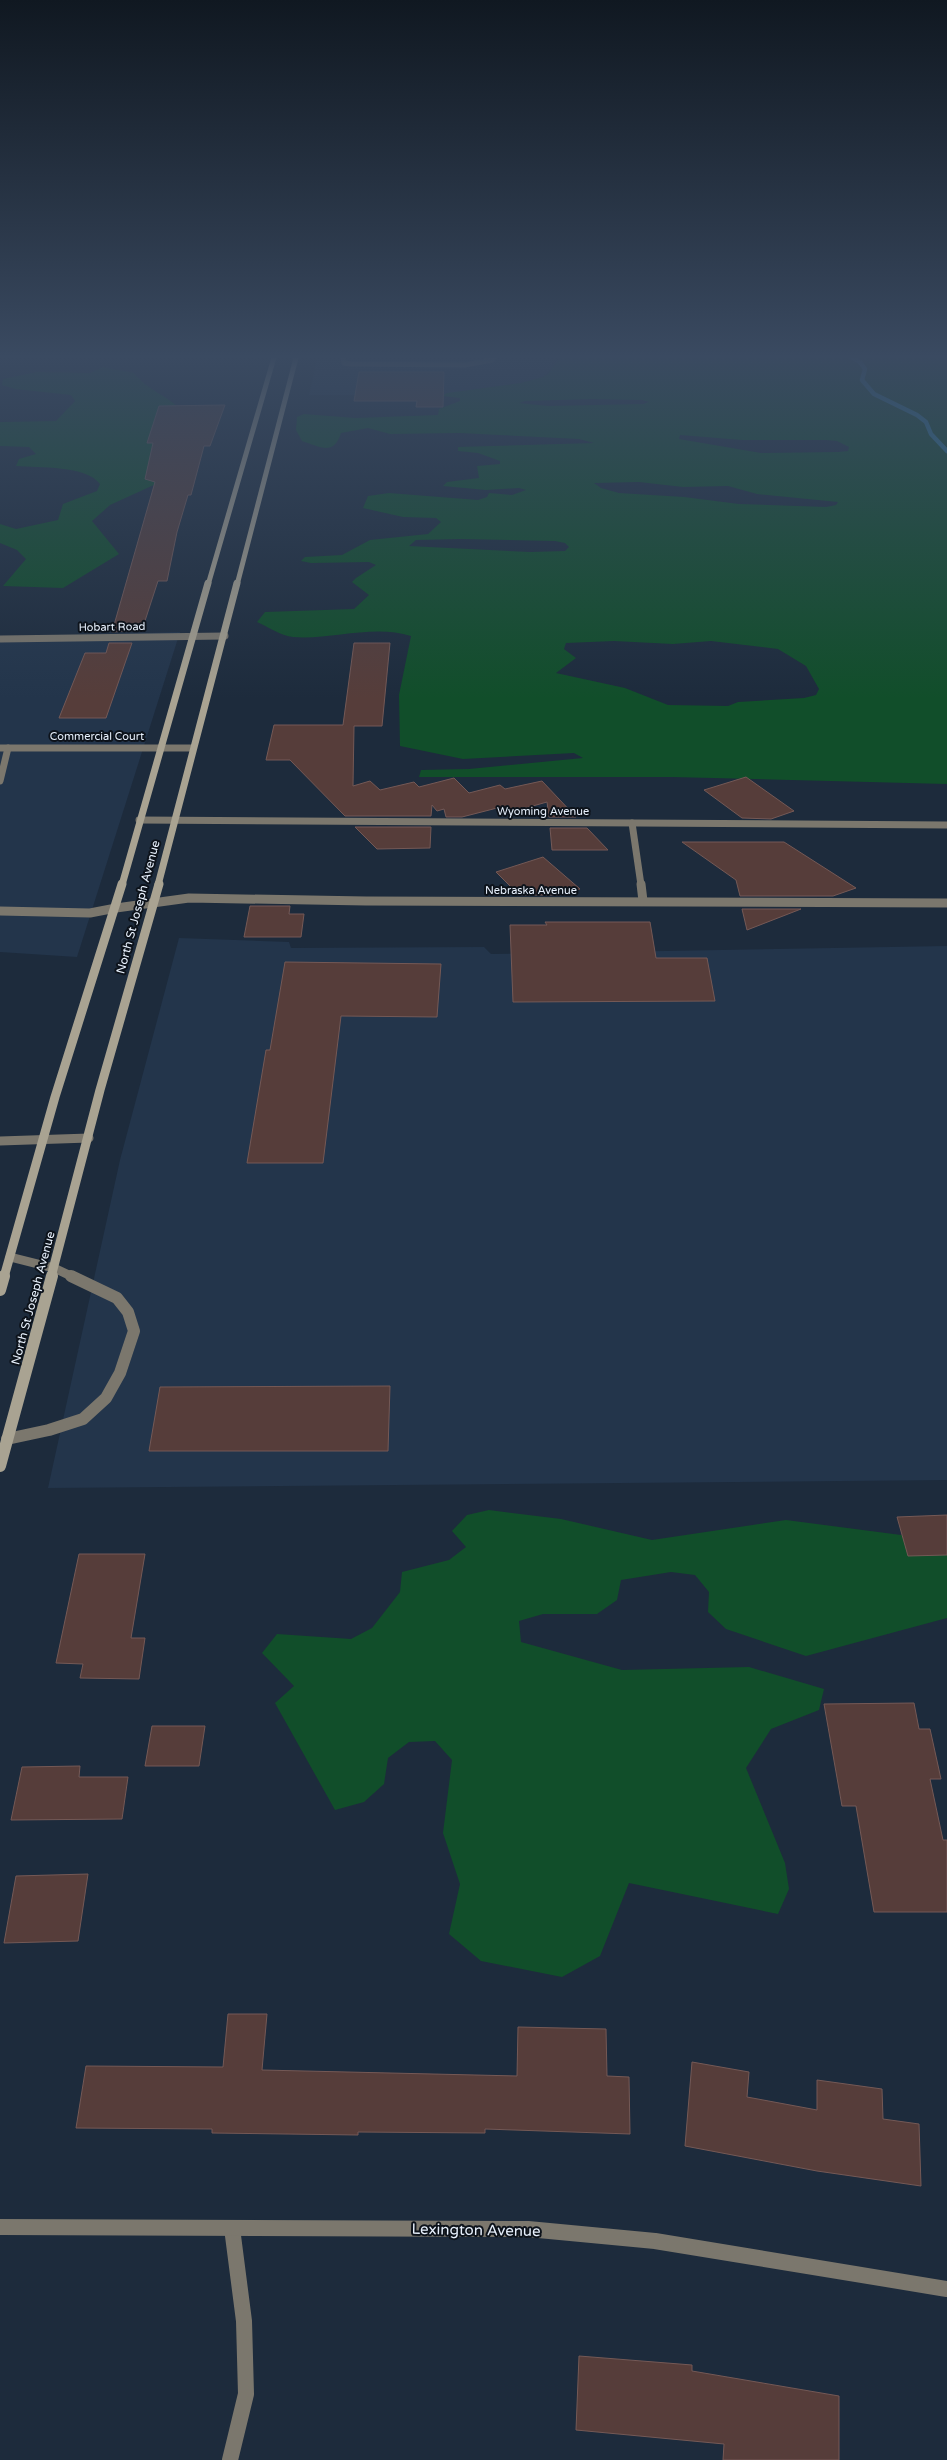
<svg xmlns="http://www.w3.org/2000/svg" width="947" height="2460" font-family="'Varela Round',sans-serif">
  <style>
    .built { fill: #23354b }
    .green { fill: #114e2a; fill-rule: evenodd }
    .lines { fill: none; stroke-linecap: round; stroke-linejoin: round }
    .stream { stroke: #2f82a5; stroke-width: 4.5 }
    .building { fill: #563d3a; stroke: #745956 }
    .service-far4 { stroke: #7b776d; stroke-width: 5 }
    .service-far3 { stroke: #7b776d; stroke-width: 7 }
    .service-far2 { stroke: #7b776d; stroke-width: 9 }
    .service-far1 { stroke: #7b776d; stroke-width: 12 }
    .service { stroke: #7b776d; stroke-width: 16 }
    .minor-far2 { stroke: #7b776d; stroke-width: 7 }
    .minor-far1 { stroke: #7b776d; stroke-width: 9 }
    .minor { stroke: #7b776d; stroke-width: 16 }
    .secondary-far3 { stroke: #a9a392; stroke-width: 5 }
    .secondary-far2 { stroke: #a9a392; stroke-width: 7 }
    .secondary-far1 { stroke: #a9a392; stroke-width: 9 }
    .secondary { stroke: #a9a392; stroke-width: 12 }
    .labels { text-anchor: middle; dominant-baseline: central; stroke-width: 4; stroke-linejoin: round; paint-order: stroke }
    .far-street-label { font-size: 11px; fill: #e8f1fd; stroke: #0d131b }
    .street-label { font-size: 12px; fill: #e8f1fd; stroke: #0d131b }
    .near-street-label { font-size: 15px; fill: #e8f1fd; stroke: #0d131b }
  </style>
  <rect width="100%" height="100%" fill="#1d2b3c"/>
  <g class="built">
    <polygon points="318,354 551,354 553,367 543,377 521,383 445,395 309,395"/>
    <polygon points="180,632 77,957 0,952 0,637"/>
    <polygon points="179,938 289,942 291,948 484,947 491,954 947,946 947,1480 48,1488 120,1160"/>
  </g>
  <g class="green">
    <path d="M562,354H947V784L672,777H419L421,770L469,769L583,758L574,753L463,759L400,746L399,695L411,636C374,624 331,640 293,637C282,636 268,627 257,622L265,612L354,609L369,595L352,582L356,578L376,565L369,562L311,563L301,561L305,557L342,555L370,540L428,534L441,522L436,518L403,517L363,508L368,496L389,493L478,500L487,497L489,493L512,495L526,490L519,488L486,490L443,486L447,482L479,478L477,466L500,464V461L478,453L458,451V447L594,443L579,439L459,433L390,434L368,428L341,433C334,456 320,447 302,441L296,430L297,417L304,414L355,418L438,415L439,409L460,401V398L442,396L447,393L521,383L543,377L548,374ZM592,399L642,400L649,402L643,404L548,406L519,403L525,401ZM680,435L742,440H826L837,441L849,447L848,451L838,452L761,453L679,439ZM639,482L683,487L728,486L757,494L838,502L836,505L826,507L739,504L684,497L619,493L601,488L594,483ZM460,539L555,541L565,543L569,547L565,551L530,552L409,546L416,540ZM614,641L673,644L711,641L778,649L806,666L819,689L816,695L804,698L738,702L728,706L668,705L625,688L556,673L576,658L564,649L566,643Z"/>
    <path d="M103,367L134,373C148,391 166,394 182,411L156,484L110,505L92,521L119,554L63,588L3,586L26,559L17,550L0,543V524L16,529L58,520L63,504L97,491L100,484C86,465 39,468 16,466L19,459L36,454L29,447L0,446V422L56,421L75,401L71,395L15,389L2,385L3,379L37,372L90,373Z"/>
    <polygon points="489,1510 561,1519 652,1540 786,1520 947,1541 947,1618 806,1656 726,1629 708,1612 709,1592 695,1575 671,1572 621,1580 617,1600 597,1614 543,1614 519,1621 521,1642 622,1670 749,1667 824,1689 819,1710 771,1729 746,1768 785,1863 789,1889 778,1914 629,1883 600,1956 562,1977 481,1961 449,1934 460,1884 443,1833 452,1760 435,1741 409,1742 388,1758 384,1784 364,1802 335,1810 275,1703 294,1686 262,1653 277,1634 351,1639 372,1628 400,1592 402,1572 449,1560 466,1547 452,1531 467,1515"/>
  </g>
  <g class="lines">
    <polyline class="stream" points="847,354 860,362 865,369 862,380 874,394 917,415 926,422 931,434 947,451"/>
  </g>
  <g class="building">
    <polygon points="359,372 444,372 443,407 416,407 417,401 354,401"/>
    <polygon points="225,405 210,446 204,446 191,495 188,495 177,532 167,581 158,581 142,630 112,632 155,482 145,479 153,443 147,443 159,406"/>
    <polygon points="109,643 132,643 106,718 59,718 85,653 106,653"/>
    <polygon points="354,643 390,643 382,726 354,726 353,786 370,781 380,790 414,782 419,787 454,778 469,793 500,785 505,789 542,781 576,817 549,817 547,802 508,813 501,807 462,817 446,817 444,809 437,811 432,805 431,816 345,816 290,760 266,760 274,725 343,725"/>
    <polygon points="746,777 794,811 771,819 742,818 704,790"/>
    <polygon points="355,827 431,827 430,848 377,849"/>
    <polygon points="550,828 587,828 608,850 552,850"/>
    <polygon points="682,842 784,842 856,888 833,896 740,896 736,880"/>
    <polygon points="543,857 580,889 559,895 519,895 496,872"/>
    <polygon points="250,906 290,906 289,914 304,914 301,937 244,937"/>
    <polygon points="742,909 801,909 747,930"/>
    <polygon points="545,922 650,922 656,958 707,958 715,1001 513,1002 510,925 547,925"/>
    <polygon points="285,962 441,964 437,1017 341,1016 323,1163 247,1163 266,1050 270,1050"/>
    <polygon points="390,1386 388,1451 149,1451 160,1387"/>
    <polygon points="947,1515 947,1555 908,1556 897,1517"/>
    <polygon points="79,1554 145,1554 131,1638 145,1638 139,1679 80,1678 83,1664 56,1663"/>
    <polygon points="914,1703 919,1729 930,1729 941,1779 930,1779 943,1840 947,1840 947,1912 874,1912 856,1806 842,1806 824,1704"/>
    <polygon points="152,1726 205,1726 199,1766 145,1766"/>
    <polygon points="80,1766 79,1777 128,1777 122,1819 11,1820 22,1767"/>
    <polygon points="88,1874 78,1941 4,1943 16,1876"/>
    <polygon points="228,2014 267,2014 262,2070 517,2076 518,2027 606,2029 607,2076 629,2077 630,2134 485,2129 485,2133 358,2132 358,2135 212,2133 212,2129 76,2128 86,2066 223,2067"/>
    <polygon points="692,2062 749,2072 747,2097 817,2110 817,2080 882,2089 883,2119 919,2124 921,2186 817,2171 685,2146"/>
    <polygon points="579,2356 692,2365 692,2371 839,2396 839,2460 723,2460 724,2444 576,2430"/>
  </g>
  <g class="lines">
    <polyline class="service-far4" points="342,354 344,363 351,364 465,365 492,360 498,354"/>
    <polyline class="service-far3" points="0,781 8,748"/>
    <g class="service-far2">
      <polyline points="0,911 90,913 116,908"/>
      <polyline points="10,1257 54,1268 73,1277"/>
    </g>
    <polyline class="service-far1" points="7,1439 49,1430 83,1419 106,1398 120,1373 134,1331 128,1312 117,1298 71,1276"/>
    <polyline class="service" points="230,2460 246,2394 244,2321 232,2228"/>
    <g class="minor-far2">
      <polyline points="0,639 225,636"/>
      <polyline points="0,748 193,748"/>
      <polyline points="139,820 947,825"/>
      <polyline points="632,823 641,885"/>
    </g>
    <g class="minor-far1">
      <polyline points="641,884 643,901"/>
      <polyline points="116,908 189,898 366,901 947,903"/>
      <polyline points="0,1141 89,1138"/>
    </g>
    <polyline class="minor" points="0,2227 528,2229 655,2241 947,2289"/>
    <g class="secondary-far3">
      <polyline points="208,585 275,354"/>
      <polyline points="237,585 297,354"/>
    </g>
    <g class="secondary-far2">
      <polyline points="122,885 208,583"/>
      <polyline points="158,885 237,583"/>
    </g>
    <g class="secondary-far1">
      <polyline points="4,1277 55,1097 122,884"/>
      <polyline points="51,1277 100,1090 159,884"/>
    </g>
    <g class="secondary">
      <polyline points="0,1290 4,1276"/>
      <polyline points="0,1466 52,1276"/>
    </g>
  </g>
  <linearGradient id="sky" x2="0" y2="1"><stop stop-color="#101821"/><stop offset="0.51" stop-color="#3a4a61"/><stop offset="1" stop-color="#3a4a61" stop-opacity="0"/></linearGradient>
  <rect width="947" height="699" fill="url(#sky)"/>
  <g class="labels">
    <g class="far-street-label">
      <text transform="translate(112 627) rotate(-1)">Hobart Road</text>
      <text x="97" y="736">Commercial Court</text>
      <text x="543" y="811">Wyoming Avenue</text>
      <text x="531" y="890">Nebraska Avenue</text>
    </g>
    <g class="street-label">
      <text transform="translate(138 907) rotate(-75)">North St Joseph Avenue</text>
      <text transform="translate(33 1298) rotate(-75)">North St Joseph Avenue</text>
    </g>
    <g class="near-street-label">
      <text transform="translate(476 2230) rotate(1)">Lexington Avenue</text>
    </g>
  </g>
</svg>
